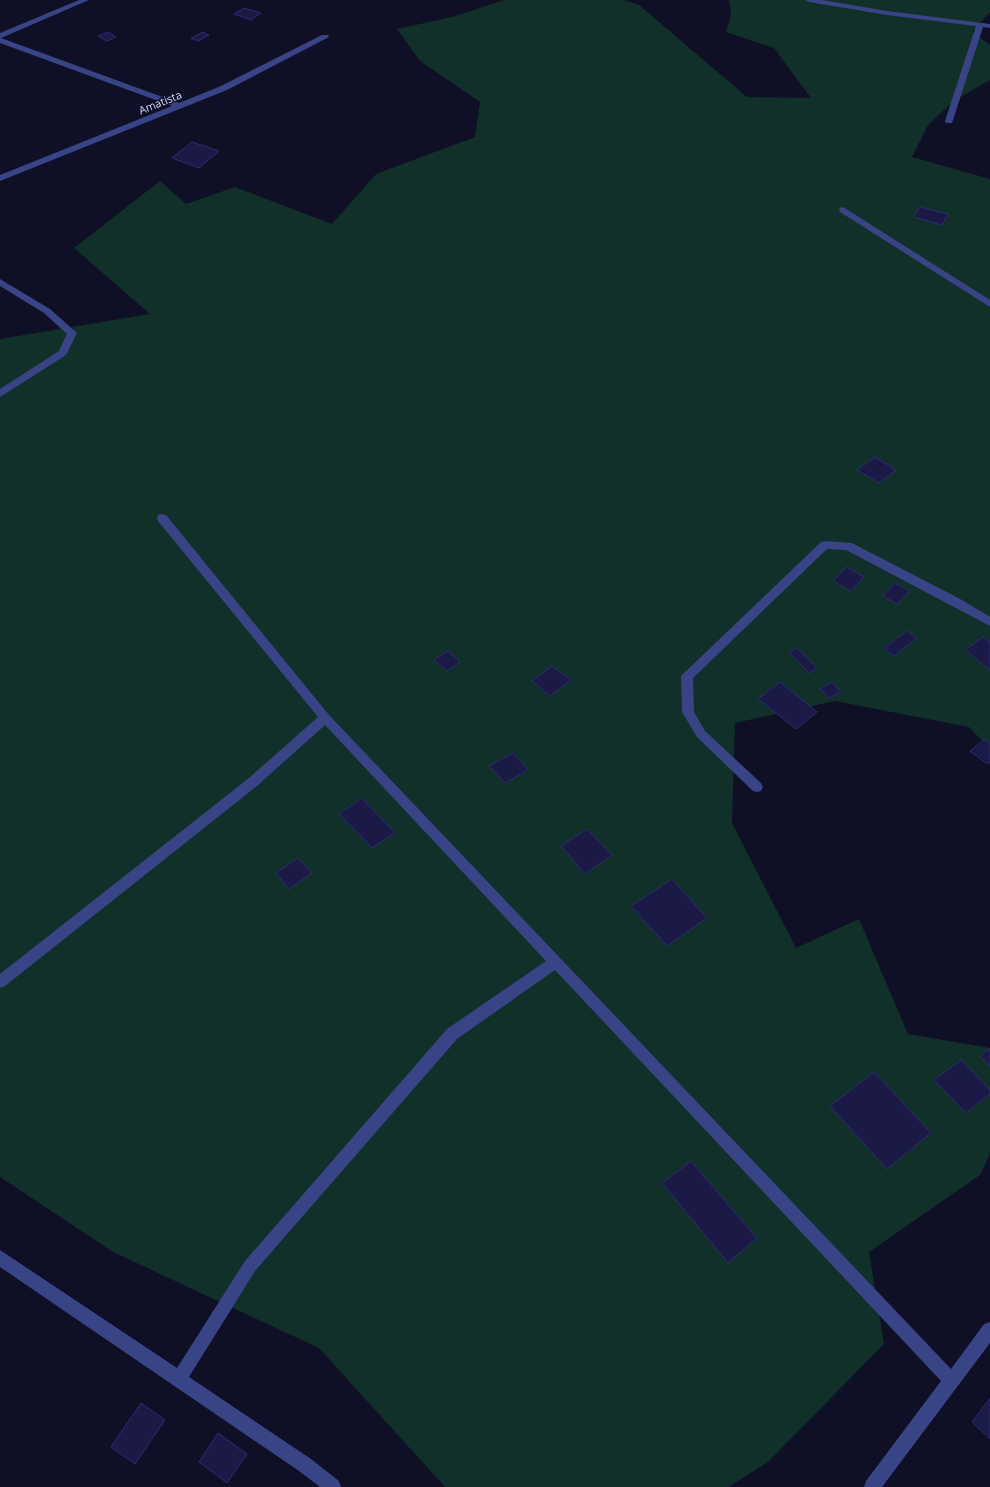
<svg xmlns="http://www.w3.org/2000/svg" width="990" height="1487" font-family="'Open Sans',sans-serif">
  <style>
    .green { fill: #12302a }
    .building { fill: #1b1a47; stroke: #2d2c74 }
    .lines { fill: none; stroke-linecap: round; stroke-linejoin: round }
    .minor { fill: #394486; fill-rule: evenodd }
    .labels { text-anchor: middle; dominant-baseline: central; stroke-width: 3; stroke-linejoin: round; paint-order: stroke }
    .far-street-label { font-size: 11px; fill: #d4d7ff; stroke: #0f0f26 }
  </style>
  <rect width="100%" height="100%" fill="#0f0f26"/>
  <polygon class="green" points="504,0 624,0 639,5 747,97 811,98 774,48 726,32 731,15 729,0 990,0 990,12 972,32 990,45 990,80 955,100 928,125 912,157 990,179 990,749 969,727 835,701 735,723 732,823 796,948 859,919 908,1034 990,1048 990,1154 980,1175 869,1252 884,1344 768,1462 729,1487 445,1487 319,1348 113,1252 0,1177 0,339 150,314 74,248 160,181 186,204 235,187 332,224 376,174 475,137 480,102 420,61 397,29 452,17"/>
  <g class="building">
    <polygon points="244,8 261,13 251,20 234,14"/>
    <polygon points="108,32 116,37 107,41 98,36"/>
    <polygon points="203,32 209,35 198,41 191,38"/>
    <polygon points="192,142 219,151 199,168 172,158"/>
    <polygon points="920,207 948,214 942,225 914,217"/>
    <polygon points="875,457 896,470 879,483 857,470"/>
    <polygon points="846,567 864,577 851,591 833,581"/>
    <polygon points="895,583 910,591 897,604 883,596"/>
    <polygon points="907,631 917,638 894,656 884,648"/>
    <polygon points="983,637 990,642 990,670 965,650"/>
    <polygon points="797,648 817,668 809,673 789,652"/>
    <polygon points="448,651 460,662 447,671 434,660"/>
    <polygon points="552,666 571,680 550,696 532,681"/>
    <polygon points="780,682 817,712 796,729 758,699"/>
    <polygon points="832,682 841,692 829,698 820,689"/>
    <polygon points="985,739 990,743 990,762 987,764 970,751"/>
    <polygon points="513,753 528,770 505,783 489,766"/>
    <polygon points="362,798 395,833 372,848 339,814"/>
    <polygon points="587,829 612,855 585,874 561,846"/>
    <polygon points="298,858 312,873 289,889 276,873"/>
    <polygon points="672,879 707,918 667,946 631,906"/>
    <polygon points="990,1049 990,1066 980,1056"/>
    <polygon points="961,1060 990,1090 990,1094 966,1113 934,1080"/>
    <polygon points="874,1072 931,1133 887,1169 830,1106"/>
    <polygon points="691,1161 757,1238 728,1263 662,1183"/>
    <polygon points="990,1398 990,1439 972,1422"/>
    <polygon points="141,1403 165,1420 135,1464 111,1447"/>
    <polygon points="218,1433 247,1454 227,1483 199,1462"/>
  </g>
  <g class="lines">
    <g class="minor">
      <polygon points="79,0 89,0 1,38 179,103 221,86 322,35 328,35 329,37 227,90 0,181 0,175 172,106 0,43 0,33"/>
      <polygon points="805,0 822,0 887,11 990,24 990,28 983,27 952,123 946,123 945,121 976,26 887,15 809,2"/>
      <polygon points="843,207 990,300 990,307 840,212 839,210 840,208"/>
      <polygon points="0,279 50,309 77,333 66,355 0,397 0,389 59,351 67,334 44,313 0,286"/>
      <polygon points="162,514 166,515 329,715 951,1369 984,1324 990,1322 990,1343 882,1487 864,1487 866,1481 941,1381 555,970 457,1039 255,1271 189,1377 311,1459 339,1481 341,1487 320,1487 299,1471 0,1267 0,1250 177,1368 245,1261 447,1029 546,961 325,725 257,786 5,986 0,988 0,974 249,778 318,717 158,521 157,518 158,515"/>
      <polygon points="825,541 852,543 962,600 990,617 990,626 846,550 827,549 693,678 694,712 705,731 761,783 763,787 761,791 757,792 753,791 697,737 682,712 681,676 821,542"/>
    </g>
  </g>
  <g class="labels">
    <g class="far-street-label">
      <text transform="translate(160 102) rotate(-22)">Amatista</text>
    </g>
  </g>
</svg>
